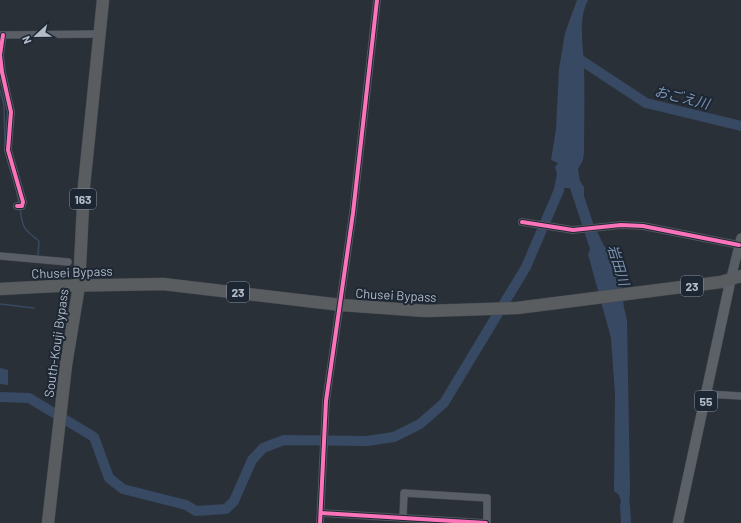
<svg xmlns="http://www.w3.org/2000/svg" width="741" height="523" font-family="Barlow,'Noto Sans JP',sans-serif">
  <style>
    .water { fill: #384963 }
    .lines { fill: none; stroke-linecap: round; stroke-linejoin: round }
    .stream { stroke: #384963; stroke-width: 1.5 }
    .river { stroke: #384963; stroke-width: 10 }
    .street-casing { stroke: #484c53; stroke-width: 8 }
    .secondary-casing { stroke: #484c53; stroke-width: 10 }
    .primary-casing { stroke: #484c55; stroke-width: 11 }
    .highway-casing { stroke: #474c53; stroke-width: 13 }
    .street { stroke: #5a5e66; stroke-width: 7 }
    .secondary { stroke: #595d64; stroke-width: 9 }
    .primary { stroke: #5c6168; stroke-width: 10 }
    .highway { stroke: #5a5d60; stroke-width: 12 }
    .cycleway-casing { stroke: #1d2633; stroke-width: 6 }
    .cycleway { stroke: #fb73b8; stroke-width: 4 }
    .labels { text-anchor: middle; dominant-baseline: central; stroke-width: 4; stroke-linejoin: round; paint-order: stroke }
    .shield { fill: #1d2633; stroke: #878f9c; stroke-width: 1 }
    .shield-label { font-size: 12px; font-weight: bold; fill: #b4bcc9 }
    .street-label { font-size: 13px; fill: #b4bcc9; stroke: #1d2633 }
    .water-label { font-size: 14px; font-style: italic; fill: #7c92b1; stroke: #1d2633 }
  </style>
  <rect width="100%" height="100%" fill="#2a3038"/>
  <g class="water">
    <path d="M577,0H588C577,21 584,47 584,69C585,97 584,125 584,152L583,160L578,169L580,181L584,187V196L593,223L604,246L619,262L624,308L627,320L630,490L628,523L619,495L614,491L615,394L611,338L588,254L590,249L570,188H564L550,208L557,174L555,167L558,163L551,160L556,129L559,69L565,33Z"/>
    <polygon points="0,368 8,370 8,385 0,384"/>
  </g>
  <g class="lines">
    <g class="stream">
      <polyline points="0,90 4,105 5,146"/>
      <polyline points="5,151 10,169"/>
      <polyline points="17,194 19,204"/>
      <path d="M20,207C22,227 23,229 39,241L38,255"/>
      <polyline points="0,304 34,308"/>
    </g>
    <g class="river">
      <polyline points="579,59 646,103 741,126"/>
      <polyline points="0,397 29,398 94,437 109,478 123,489 186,505 196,511 226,509 234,501 252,460 263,448 284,440 367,441 394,437 420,424 444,403 526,267 559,190"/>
      <polyline points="625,505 626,523"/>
    </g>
    <g class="street-casing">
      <g id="street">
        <polyline points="0,35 99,34"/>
        <polyline points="3,35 0,55 2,72 11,112 8,150 23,202 22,206 17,206"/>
        <polyline points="522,222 573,230 621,225 643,226 739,245"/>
        <polyline points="0,256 68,262"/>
        <polyline points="707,394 741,396"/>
        <polyline points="321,513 486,523"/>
        <polyline points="403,518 404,493 487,498 487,523"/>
        <polyline points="320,523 326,401 353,213 377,0"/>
      </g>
    </g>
    <g class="secondary-casing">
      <polyline id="secondary" points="731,278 741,238"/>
    </g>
    <g class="primary-casing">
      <polyline id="primary" points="678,523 731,278"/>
    </g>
    <g class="highway-casing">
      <g id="highway">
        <polyline points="0,289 56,286 163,284 341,305 426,311 517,308 721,282 741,276"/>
        <polyline points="48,523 66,365 79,286 84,186 103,0"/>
      </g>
    </g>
    <use href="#street" class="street"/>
    <use href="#secondary" class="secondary"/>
    <use href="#primary" class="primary"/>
    <use href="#highway" class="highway"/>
    <g class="cycleway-casing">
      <g id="cycleway">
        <polyline points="3,35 0,55 2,72 11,112 8,150 23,202 22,206 17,206"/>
        <polyline points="522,222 573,230 621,225 643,226 739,245"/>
        <polyline points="321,513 486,523"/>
        <polyline points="320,523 326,401 353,213 377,0"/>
      </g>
    </g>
    <use href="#cycleway" class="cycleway"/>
  </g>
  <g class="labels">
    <g class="shield">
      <rect x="70" y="189" width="26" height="20" rx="3"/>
      <rect x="681" y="276" width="22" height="20" rx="3"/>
      <rect x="227" y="282" width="22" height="20" rx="3"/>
      <rect x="695" y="391" width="22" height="20" rx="3"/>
    </g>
    <g class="shield-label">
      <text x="83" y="199">163</text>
      <text x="692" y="286">23</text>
      <text x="238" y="292">23</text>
      <text x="706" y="401">55</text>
    </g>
    <g class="street-label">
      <text transform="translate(72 272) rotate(-2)">Chusei Bypass</text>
      <text transform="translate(396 295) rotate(3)">Chusei Bypass</text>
      <text transform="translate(56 343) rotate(-82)">South-Kouji Bypass</text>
    </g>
    <g class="water-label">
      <text transform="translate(682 97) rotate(14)">おごえ川</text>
      <text transform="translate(619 265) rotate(73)">岩田川</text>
    </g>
  </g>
  <g transform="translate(36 36) rotate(248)" stroke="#1d2633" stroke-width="3" paint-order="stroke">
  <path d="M0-3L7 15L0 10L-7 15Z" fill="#b4bcc9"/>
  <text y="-6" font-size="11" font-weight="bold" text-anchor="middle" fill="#b4bcc9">N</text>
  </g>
</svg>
